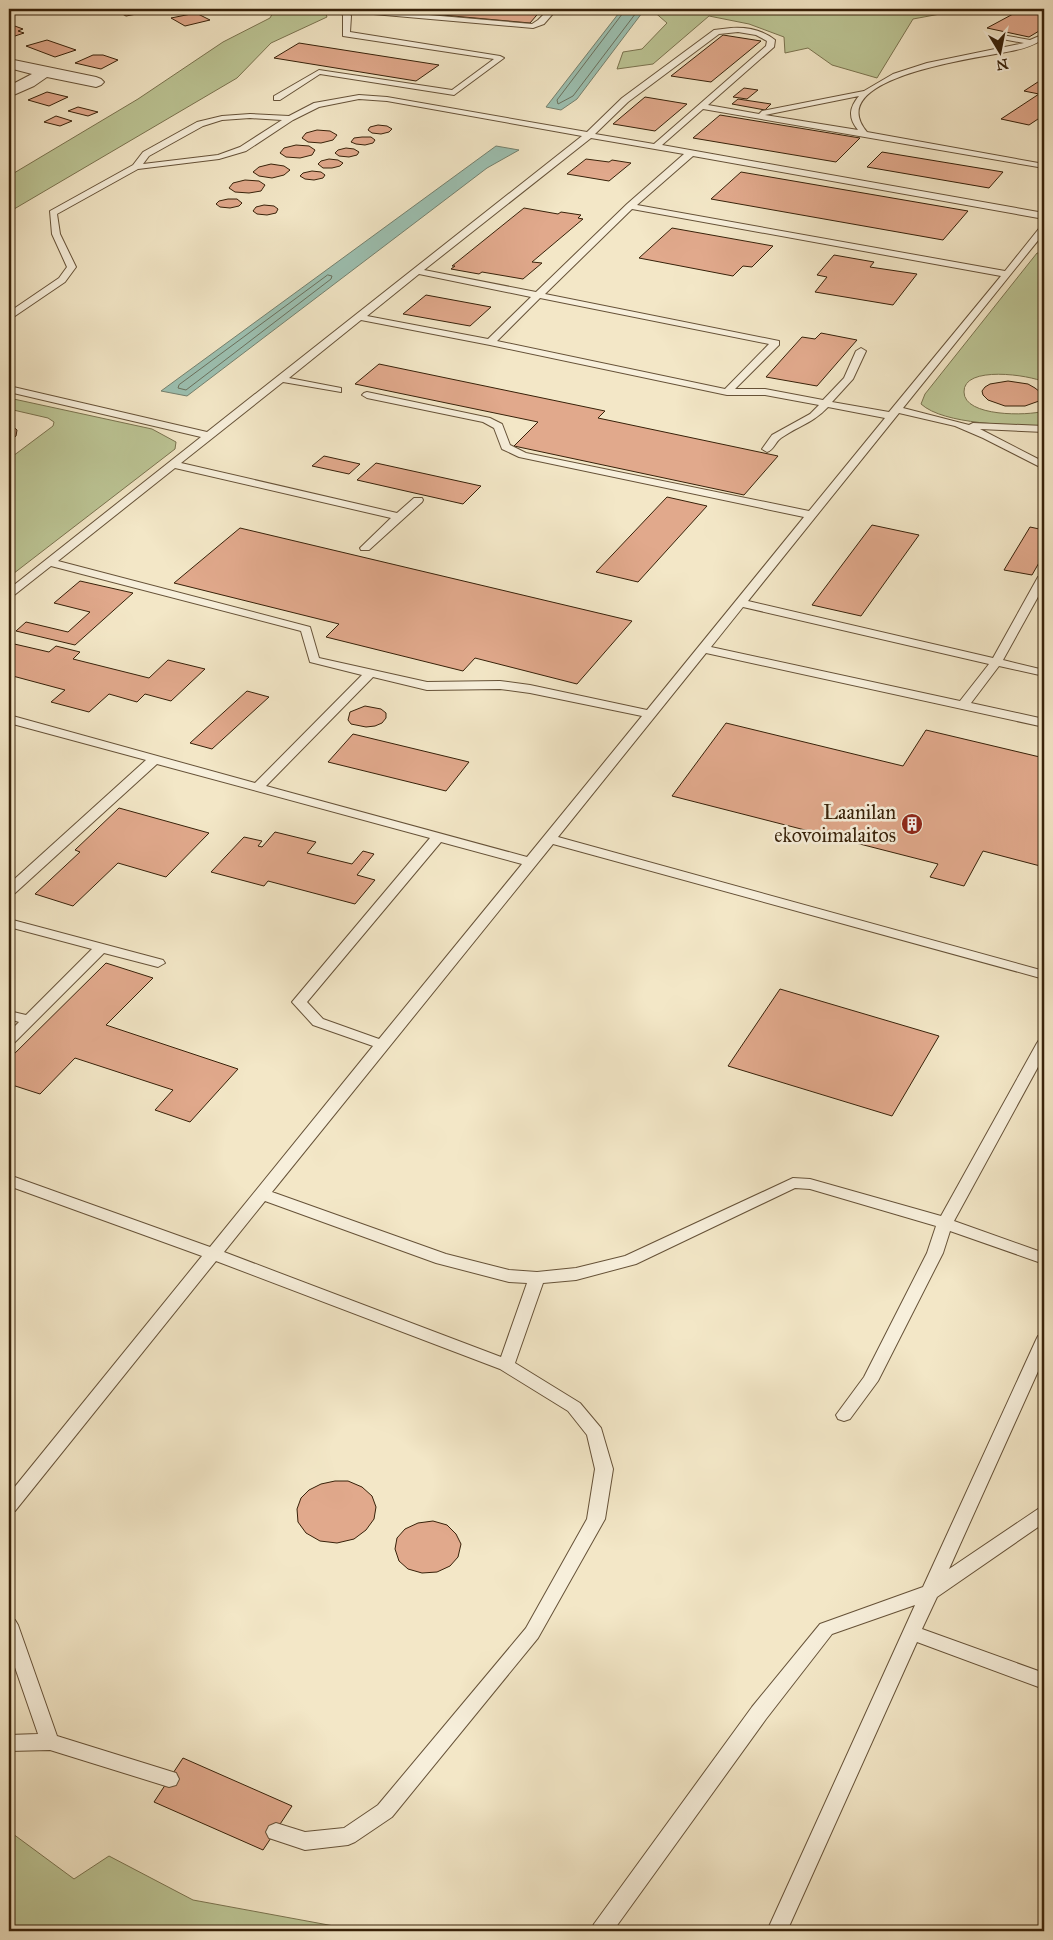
<svg xmlns="http://www.w3.org/2000/svg" width="1053" height="1940" font-family="'IM FELL Great Primer',serif">
  <style>
    .green { fill: #bcc595; stroke: #7a734f }
    .water { fill: #9cc0b1; stroke: #74806e }
    .lines { fill: none; stroke-linecap: round; stroke-linejoin: round }
    .shore { stroke: #6a705d; stroke-width: 1 }
    .building { fill: #e1a98c; stroke: #372109 }
    .service-casing { stroke: #665238; stroke-width: 2 }
    .minor-casing { stroke: #665238; stroke-width: 2 }
    .service { fill: #f7efdb; fill-rule: evenodd }
    .minor { fill: #f7efdb; fill-rule: evenodd }
    .labels { text-anchor: middle; dominant-baseline: central; stroke-width: 5; stroke-linejoin: round; paint-order: stroke }
    .poi-label { font-size: 20px; fill: #372109; stroke: #f7efdb; text-anchor: end }
  </style>
  <rect width="100%" height="100%" fill="#f3e7c7"/>
  <filter id="stains"><feTurbulence type="fractalNoise" baseFrequency=".004" numOctaves="4"/><feColorMatrix values="0 0 0 0 .2 0 0 0 0 .09 0 0 0 0 .02 0 0 0 .5 -.17"/></filter>
  <radialGradient id="worn" r=".72"><stop offset=".6" stop-color="#630" stop-opacity="0"/><stop offset="1" stop-color="#630" stop-opacity=".3"/></radialGradient>
  <g class="green">
    <polygon points="275,9 324,9 327,17 271,43 237,78 9,212 9,176 138,99 223,42 270,18"/>
    <polygon points="653,9 967,9 913,19 877,78 832,65 808,48 785,53 784,37 749,24 709,16 653,64 617,69 623,52 642,49 667,23 652,10"/>
    <path d="M1037,253H1044V382C1030,375 963,365 964,392C964,417 1028,416 1044,411V426C1013,425 944,425 921,404L925,394Z"/>
    <polygon points="9,398 152,429 176,442 175,449 9,577 9,459 53,426 54,422 48,418 9,409"/>
    <polygon points="9,1831 74,1879 109,1856 193,1900 361,1931 9,1931"/>
  </g>
  <g class="water">
    <polygon points="622,9 645,9 577,99 561,110 546,107"/>
    <polygon points="496,146 519,150 487,168 187,396 161,391"/>
  </g>
  <g class="lines">
    <g class="shore">
      <polyline points="626,9 557,100 558,104 573,96 639,9"/>
      <polygon points="328,275 332,276 331,279 186,390 178,388 179,385"/>
    </g>
  </g>
  <g class="building">
    <polygon points="10,9 41,9 42,10 19,14"/>
    <polygon points="113,9 135,9 142,13 126,16"/>
    <polygon points="376,9 542,9 530,23"/>
    <polygon points="1013,9 1044,9 1044,28 1029,37 987,28 1013,14 1007,13"/>
    <polygon points="196,13 210,20 185,26 171,18"/>
    <polygon points="12,25 23,29 18,31 24,33 9,38 9,26"/>
    <polygon points="723,35 761,41 711,82 671,76"/>
    <polygon points="47,40 76,50 55,57 26,46"/>
    <polygon points="299,43 439,65 416,81 274,58"/>
    <polygon points="93,55 103,55 118,60 101,69 75,63"/>
    <polygon points="1044,78 1044,115 1029,125 1001,119 1039,94 1024,91"/>
    <polygon points="744,88 758,90 747,99 733,97"/>
    <polygon points="47,92 68,97 49,106 28,100"/>
    <polygon points="645,97 687,104 655,131 613,124"/>
    <polygon points="738,99 771,104 765,110 732,104"/>
    <polygon points="78,107 98,112 88,116 68,111"/>
    <polygon points="720,115 860,138 836,162 693,138"/>
    <polygon points="56,116 72,121 60,126 44,122"/>
    <polygon points="378,125 387,126 392,129 389,132 381,134 372,133 368,130 370,127"/>
    <polygon points="317,130 330,131 337,135 333,140 321,143 308,142 302,138 306,133"/>
    <polygon points="362,137 371,137 375,140 373,143 365,145 356,144 351,142 354,138"/>
    <polygon points="296,145 309,146 315,150 312,155 300,158 286,157 280,153 284,148"/>
    <polygon points="346,148 354,149 359,152 357,155 349,157 339,156 335,153 338,150"/>
    <polygon points="882,152 1003,172 989,188 867,167"/>
    <polygon points="329,159 338,160 343,163 340,166 332,168 323,168 318,164 321,161"/>
    <polygon points="586,159 609,162 612,160 631,163 609,181 567,174"/>
    <polygon points="271,164 284,166 290,170 284,175 272,178 259,176 253,172 259,167"/>
    <polygon points="312,171 321,172 325,175 323,178 314,180 305,179 300,176 303,173"/>
    <polygon points="741,172 968,211 943,240 711,199"/>
    <polygon points="245,180 259,181 265,185 261,191 249,193 235,192 229,188 233,183"/>
    <polygon points="228,199 237,199 242,203 239,206 230,208 220,207 216,204 219,201"/>
    <polygon points="264,205 274,206 278,209 276,213 267,215 257,214 253,211 256,207"/>
    <polygon points="524,208 558,214 561,212 581,215 578,218 583,219 532,262 542,263 523,279 482,272 479,274 451,269 455,266 452,266"/>
    <polygon points="672,228 773,246 752,267 743,266 733,276 639,258"/>
    <polygon points="834,255 874,262 870,267 917,274 893,305 815,292 827,277 817,275"/>
    <polygon points="426,295 491,307 470,326 403,314"/>
    <polygon points="821,333 857,340 817,386 766,377 802,337 815,339"/>
    <polygon points="379,364 605,411 598,418 778,456 744,495 514,446 538,422 355,384"/>
    <polygon points="1008,381 1028,384 1035,388 1040,392 1042,396 1039,401 1025,406 1005,406 988,400 983,395 982,391 985,387 990,384"/>
    <polygon points="9,423 17,430 16,436 9,442"/>
    <polygon points="324,456 360,464 349,474 312,466"/>
    <polygon points="376,463 481,486 463,504 357,480"/>
    <polygon points="667,497 707,506 638,582 596,572"/>
    <polygon points="872,525 919,535 861,616 812,605"/>
    <polygon points="1030,527 1044,530 1044,554 1032,575 1004,570"/>
    <polygon points="240,528 632,621 577,684 475,658 463,671 326,637 339,624 174,583"/>
    <polygon points="80,581 133,593 75,645 16,631 26,622 68,632 90,612 54,603"/>
    <polygon points="10,643 49,652 56,646 80,652 73,659 149,678 168,660 205,669 171,701 145,694 137,702 109,694 89,712 51,702 65,690 9,675 9,644"/>
    <polygon points="247,691 269,697 212,749 190,743"/>
    <polygon points="365,706 381,709 386,713 386,718 382,723 375,726 366,727 351,724 348,720 350,712"/>
    <polygon points="726,723 903,766 926,730 1044,758 1044,867 983,851 964,886 930,877 938,864 672,796"/>
    <polygon points="353,734 469,762 446,791 328,762"/>
    <polygon points="119,808 209,833 166,877 118,863 73,906 35,894 80,852 75,850"/>
    <polygon points="275,832 316,842 307,853 352,864 363,851 374,854 357,875 375,880 355,904 268,881 264,886 211,872 244,837 262,841 258,846 262,847"/>
    <polygon points="106,963 153,978 106,1025 238,1069 190,1122 155,1110 173,1090 75,1058 40,1094 9,1084 9,1059"/>
    <polygon points="780,989 939,1036 892,1116 728,1066"/>
    <polygon points="335,1481 348,1481 362,1487 372,1496 376,1507 374,1519 366,1530 354,1539 337,1543 320,1541 306,1533 298,1522 297,1509 301,1498 309,1490 321,1484"/>
    <polygon points="433,1521 447,1525 456,1534 461,1544 458,1557 450,1566 437,1572 422,1573 408,1569 399,1561 395,1549 397,1538 405,1529 418,1523"/>
    <polygon points="183,1758 292,1806 263,1850 154,1802"/>
  </g>
  <g class="lines">
    <g class="service-casing">
      <g id="service">
        <polygon points="341,9 347,9 351,16 350,32 500,56 504,58 454,95 320,74 280,100 274,100 274,96 319,70 452,90 494,59 343,36 343,16"/>
        <polygon points="359,9 532,24 538,20 549,9 557,9 544,24 533,28 362,13 359,13"/>
        <path d="M731,28C746,27 763,30 775,40L774,47L708,105L759,114L762,111L864,91L893,74L927,63L1024,43L1002,39V35L1030,40L1044,34V39C1035,44 1027,48 1016,50C989,57 819,75 867,132L1044,164V168L703,109L662,145L1044,213V219L693,156L637,205L1005,271L1041,226L1044,225V233L903,408L969,425L973,423L1044,426V432L980,429L1044,462V469L983,438L955,426L899,413L748,601L993,658L1038,577L1044,574V586L1003,660L1044,670V676L999,666L971,703L1044,719V727L706,653L558,837L1044,971V979L553,844L272,1192L446,1254L509,1270L537,1272L576,1268L625,1256L793,1178L810,1179L941,1216L1037,1043L1039,1040L1044,1038V1056L954,1221L1044,1253V1264L950,1231L943,1253L878,1381L850,1419L844,1421L838,1419L836,1415L864,1377L927,1253L936,1226L810,1189L795,1188L636,1264L576,1280L543,1283L515,1363L580,1403L601,1428L613,1469L605,1519L538,1638L392,1817L355,1842L348,1845L305,1850L269,1838L266,1832L269,1826L276,1823L305,1832L344,1828L378,1805L526,1628L587,1519L595,1469L587,1435L568,1411L500,1369L216,1261L15,1511L9,1513V1494L202,1256L9,1186V1175L210,1247L373,1046L313,1025L292,1002L430,838L157,764L14,894L9,895V884L146,760L9,723V715L255,783L362,675L310,662L301,631L51,566L13,596L9,597V589L201,437L9,392V386L207,432L582,136L387,101L359,99L319,107L293,120L246,151L219,159L138,169L57,214L60,234L76,267L65,282L12,318L9,319V312L59,278L67,267L52,234L50,211L133,165L143,152L197,122L222,116L250,114L289,116L314,103L359,95L387,97L587,132L622,98L714,30ZM738,32L756,35L767,41L766,46L654,144L595,134L628,102L719,34ZM859,96C849,108 848,118 858,130L765,115ZM250,118L282,120L240,147L218,155L143,164L149,156L203,126L222,120ZM591,138L684,154L627,204L536,292L424,270ZM632,209L1001,276L889,412L832,402L853,379L866,351L861,348L856,351L844,378L823,400L765,389H735L779,345V341L545,294ZM419,274L531,297L488,339L367,316ZM540,298L769,344L725,389L497,341ZM361,320L490,345L727,395H765L819,405L810,414L772,435L762,449L767,452C774,450 775,442 781,438C798,426 813,423 828,407L885,418L809,511L526,453L510,445L502,424L490,418L367,392L364,393L362,395L367,398L483,422L494,428L502,449L519,457L804,517L647,710L530,685L500,681L427,682L319,658L310,627L58,561L175,468L391,518L360,548L361,550H369L422,502L423,500L422,498H414L397,513L181,463L283,382L341,392V388L289,378ZM743,607L989,664L960,701L711,647ZM373,677L427,690L500,689L530,693L642,716L527,857L266,786ZM441,842L522,864L379,1039L323,1019L307,1002ZM265,1201L436,1263L509,1282L527,1283L501,1357L224,1252Z"/>
        <polygon points="9,919 163,960 165,963 158,967 104,953 14,1043 9,1044 9,1032 19,1022 9,1019 9,1011 26,1015 92,949 9,927"/>
        <polygon points="1044,1334 1044,1358 949,1569 1038,1509 1044,1507 1044,1523 937,1597 922,1629 1044,1673 1044,1689 917,1642 787,1931 767,1931 915,1605 832,1634 766,1719 613,1931 591,1931 594,1924 752,1707 820,1624 923,1587 1036,1340 1038,1336"/>
        <polygon points="9,1618 15,1620 18,1625 57,1736 176,1773 179,1779 176,1785 169,1787 50,1750 9,1751 9,1735 38,1734 9,1650"/>
      </g>
    </g>
    <g class="minor-casing">
      <polygon id="minor" points="9,59 96,77 101,79 104,82 101,85 96,87 47,77 34,86 9,97 9,86 32,74 9,68"/>
    </g>
    <use href="#service" class="service"/>
    <use href="#minor" class="minor"/>
  </g>
  <defs>
    <g id="building-disc" transform="scale(1.125)"><circle r="9.5" fill="#8f2418" stroke="#f7efdb"/><path d="M-4-6H4V6H1V3H-1V6H-4ZM-2.5-4.3h1.7v1.8h-1.7ZM.8-4.3h1.7v1.8H.8ZM-2.5-1h1.7V.8h-1.7ZM.8-1h1.7V.8H.8Z" fill="#fff"/></g>
  </defs>
  <g fill-rule="evenodd">
    <use href="#building-disc" x="912" y="824"/>
  </g>
  <g class="labels">
    <g class="poi-label">
      <text x="896" y="812">Laanilan<tspan x="896" dy="23">ekovoimalaitos</tspan></text>
    </g>
  </g>
  <rect width="1053" height="1940" fill="none" stroke="#f3e7c7" stroke-width="30"/>
  <rect x="10" y="10" width="1033" height="1920" fill="none" stroke="#372109" stroke-width="2.5"/>
  <rect x="15" y="15" width="1023" height="1910" fill="none" stroke="#372109"/>
  <g transform="translate(1000 52) rotate(170)" stroke="#f7efdb" stroke-width="4" paint-order="stroke">
  <path d="M0-4L9 19L0 12L-9 19Z" fill="#372109"/>
  <text y="-8" font-size="14" font-weight="bold" text-anchor="middle" fill="#372109">N</text>
  </g>
  <rect width="100%" height="100%" filter="url(#stains)"/>
  <rect width="100%" height="100%" fill="url(#worn)"/>
</svg>
